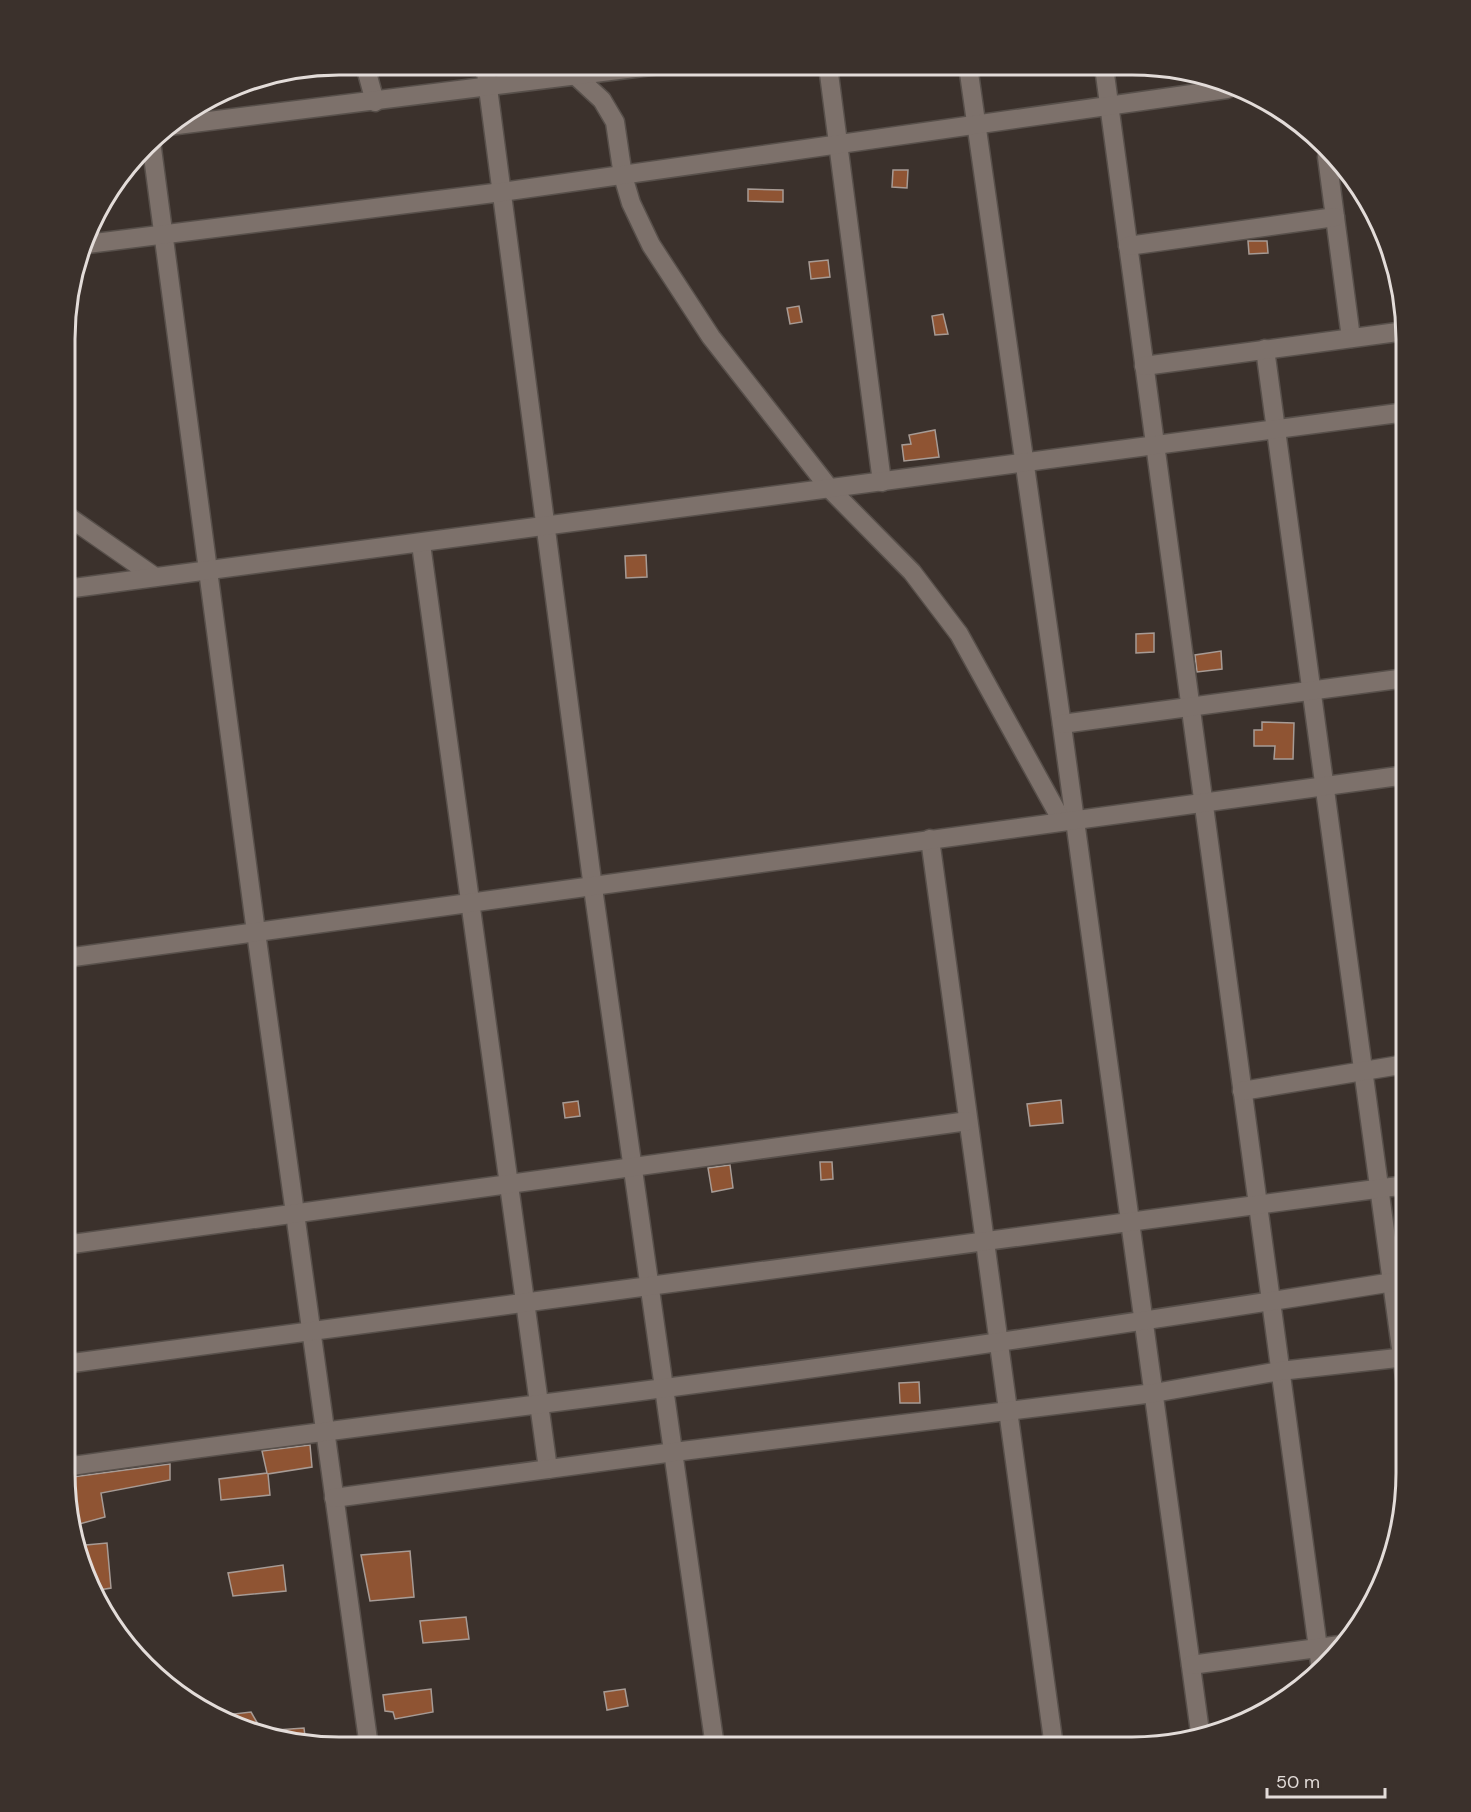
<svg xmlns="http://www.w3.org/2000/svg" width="1471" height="1812" font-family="'DM Sans',sans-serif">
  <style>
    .building { fill: #8f5433; stroke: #a79b95; stroke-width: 1.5 }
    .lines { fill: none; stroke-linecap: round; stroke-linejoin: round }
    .minor-casing { stroke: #58504b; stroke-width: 21 }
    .minor { stroke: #7d716b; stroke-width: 18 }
    .rim { fill: none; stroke: #e3dcd9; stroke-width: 3 }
  </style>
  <rect width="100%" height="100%" fill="#3b312c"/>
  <g class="building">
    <polygon points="893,170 908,170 907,188 892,187"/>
    <polygon points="748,189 783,190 783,202 748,201"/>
    <polygon points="1248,241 1267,241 1268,253 1249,254"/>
    <polygon points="828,260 830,277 811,279 809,262"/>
    <polygon points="799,306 802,322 790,324 787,308"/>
    <polygon points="943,314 948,334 935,335 932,316"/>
    <polygon points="935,430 939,457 904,461 902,445 911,444 909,435"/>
    <polygon points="646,555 647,577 626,578 625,556"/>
    <polygon points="1154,633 1154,652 1136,653 1136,634"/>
    <polygon points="1221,651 1222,669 1197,672 1195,655"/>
    <polygon points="1262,722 1294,723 1293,759 1274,759 1275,746 1254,746 1254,730 1262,730"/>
    <polygon points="1061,1100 1063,1123 1030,1126 1027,1104"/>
    <polygon points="578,1101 580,1116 565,1118 563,1103"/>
    <polygon points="820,1162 832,1162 833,1179 821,1180"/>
    <polygon points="730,1165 733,1188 712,1192 708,1168"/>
    <polygon points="919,1382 920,1403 900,1403 899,1383"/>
    <polygon points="310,1445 312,1467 268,1474 270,1495 221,1500 219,1479 267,1473 262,1451"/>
    <polygon points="170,1464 170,1480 101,1493 105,1517 72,1526 65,1478"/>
    <polygon points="107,1543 111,1588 93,1591 75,1546"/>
    <polygon points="410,1551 414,1597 370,1601 361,1555"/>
    <polygon points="283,1565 286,1591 233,1596 228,1573"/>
    <polygon points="466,1617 469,1639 423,1643 420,1621"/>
    <polygon points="431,1689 433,1712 395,1719 393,1712 385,1711 383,1695"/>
    <polygon points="625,1689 628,1706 607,1710 604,1692"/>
    <polygon points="251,1712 262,1731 304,1728 306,1744 251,1733 217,1716"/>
  </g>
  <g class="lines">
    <g class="minor-casing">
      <g id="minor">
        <polyline points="365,65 375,102"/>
        <polyline points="485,65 593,888 715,1747"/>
        <polyline points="828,66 882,482"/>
        <path d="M968,66C1048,621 1126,1176 1200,1732"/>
        <polyline points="1104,67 1320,1663"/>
        <polyline points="576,76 602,100 615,122 623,176 631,203 651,245 711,337 830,489 912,572 959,634 1062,821"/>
        <polyline points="169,126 659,65"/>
        <polyline points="151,141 256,932 369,1747"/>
        <polyline points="1327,157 1351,338"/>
        <polyline points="87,244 502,192 1227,89"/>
        <polyline points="1128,246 1335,217"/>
        <polyline points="1265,349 1406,1385"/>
        <polyline points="1144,366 1405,331"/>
        <polyline points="66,515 155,577"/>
        <polyline points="421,544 548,1469"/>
        <polyline points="66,589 1406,412"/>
        <polyline points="1062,724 1406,678"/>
        <polyline points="930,839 1054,1747"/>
        <polyline points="66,958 1406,775"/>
        <polyline points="1242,1091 1406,1064"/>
        <polyline points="65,1245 968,1121"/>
        <polyline points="65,1364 1406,1185"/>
        <path d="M65,1467C265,1438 465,1414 665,1388C913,1356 1160,1319 1406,1280"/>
        <polyline points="334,1498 674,1452 1154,1393 1280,1371 1406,1357"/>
        <polyline points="1191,1665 1340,1645"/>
      </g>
    </g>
    <use href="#minor" class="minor"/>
  </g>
  <path d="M0 0H1471V1812H0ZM339 75H1132A264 264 0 0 1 1396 339V1473A264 264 0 0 1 1132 1737H339A264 264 0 0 1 75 1473V339A264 264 0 0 1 339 75Z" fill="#3b312c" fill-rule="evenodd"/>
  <path class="rim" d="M339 75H1132A264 264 0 0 1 1396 339V1473A264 264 0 0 1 1132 1737H339A264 264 0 0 1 75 1473V339A264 264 0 0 1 339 75Z"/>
  <path d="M1267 1788v9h118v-9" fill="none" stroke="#e3dcd9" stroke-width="3"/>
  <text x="1276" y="1788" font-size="18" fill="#e3dcd9" stroke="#3b312c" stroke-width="4.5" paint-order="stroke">50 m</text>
</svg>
